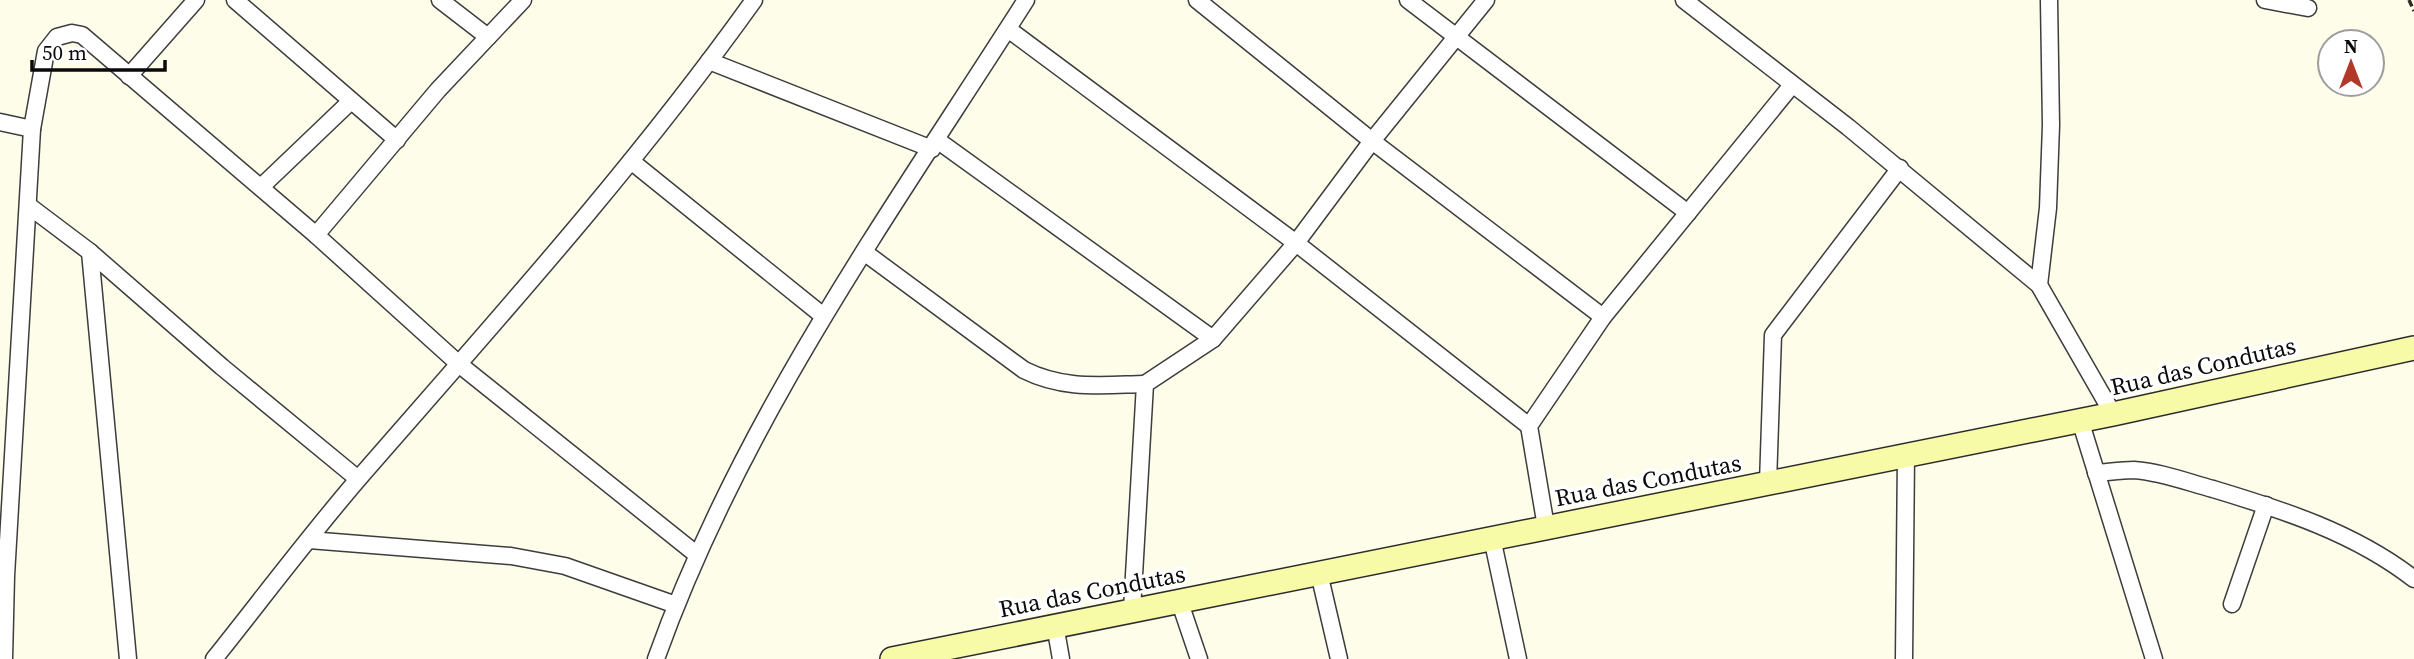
<svg xmlns="http://www.w3.org/2000/svg" width="2414" height="659" font-family="'Source Serif 4',serif">
  <style>
    .lines { fill: none; stroke-linecap: round; stroke-linejoin: round }
    .street-casing { stroke: #3d3d3d; stroke-width: 19 }
    .secondary-casing { stroke: #2c2c2c; stroke-width: 26 }
    .path { stroke: #2c2c2c; stroke-width: 3.5; stroke-dasharray: 7 3.5; stroke-linecap: butt }
    .street { stroke: #fff; stroke-width: 16 }
    .secondary { stroke: #f7fba7; stroke-width: 23 }
    .labels { text-anchor: middle; dominant-baseline: central; stroke-width: 7; stroke-linejoin: round; paint-order: stroke }
    .street-label { font-size: 24px; fill: #0a0a0a; stroke: #fff }
  </style>
  <rect width="100%" height="100%" fill="#fefde9"/>
  <g class="lines">
    <g class="street-casing">
      <g id="street">
        <polyline points="235,0 397,140"/>
        <polyline points="440,0 488,37"/>
        <polyline points="1197,0 1372,141 1603,317"/>
        <polyline points="1408,0 1688,213"/>
        <polyline points="1684,0 1848,127 2039,285 2113,414"/>
        <polyline points="2265,0 2308,8"/>
        <polyline points="1008,29 1296,243 1529,426"/>
        <polyline points="709,61 932,149"/>
        <polyline points="129,76 196,0"/>
        <polyline points="0,122 32,129"/>
        <polyline points="937,140 1213,339"/>
        <polyline points="631,161 822,315"/>
        <polyline points="261,187 351,101"/>
        <polyline points="29,206 90,252 222,367 358,479"/>
        <polyline points="316,235 438,90 523,0"/>
        <polyline points="90,252 128,659"/>
        <path d="M864,252L1024,370C1064,390 1101,385 1145,384"/>
        <polyline points="2039,285 2048,208 2051,125 2049,0"/>
        <polyline points="2080,420 2154,659"/>
        <path d="M2096,473C2109,472 2122,470 2134,470C2161,472 2187,482 2213,489C2283,510 2355,533 2414,579"/>
        <polyline points="1768,483 1773,335 1900,168"/>
        <polyline points="1546,527 1529,426 1603,317 1792,85"/>
        <polyline points="1492,538 1518,659"/>
        <polyline points="309,540 511,556 565,566 676,605"/>
        <polyline points="1319,573 1339,659"/>
        <polyline points="1179,600 1199,659"/>
        <polyline points="2232,604 2266,505"/>
        <polyline points="1132,610 1145,384 1213,339 1296,243 1372,141 1486,0"/>
        <polyline points="1055,625 1061,659"/>
        <polyline points="4,659 6,576 32,129 46,51 57,37 72,33 82,35 316,235 460,365 696,554"/>
        <path d="M214,659C262,599 309,536 360,477C495,322 634,168 754,0"/>
        <path d="M656,659C741,420 891,212 1026,0"/>
        <polyline points="1904,659 1906,455"/>
      </g>
    </g>
    <g class="secondary-casing">
      <polyline id="secondary" points="892,659 2113,414 2414,348"/>
    </g>
    <polyline class="path" points="2409,0 2414,11"/>
    <use href="#street" class="street"/>
    <use href="#secondary" class="secondary"/>
  </g>
  <g class="labels">
    <g class="street-label">
      <text transform="translate(2203 366) rotate(-13)">Rua das Condutas</text>
      <text transform="translate(1648 480) rotate(-11)">Rua das Condutas</text>
      <text transform="translate(1092 591) rotate(-11)">Rua das Condutas</text>
    </g>
  </g>
  <g transform="translate(2351 63)"><circle r="33" fill="#ffffff" stroke="#9d9d9d" stroke-width="2"/>
  <path d="M0-5L12 26L0 18L-12 26Z" fill="#b2392a"/>
  <text y="-10" font-size="19" font-weight="bold" text-anchor="middle" fill="#0a0a0a">N</text>
  </g>
  <path d="M32 60v10h133v-10" fill="none" stroke="#0a0a0a" stroke-width="3.5"/>
  <text x="42" y="60" font-size="21" fill="#0a0a0a" stroke="#ffffff" stroke-width="5" paint-order="stroke">50 m</text>
</svg>
